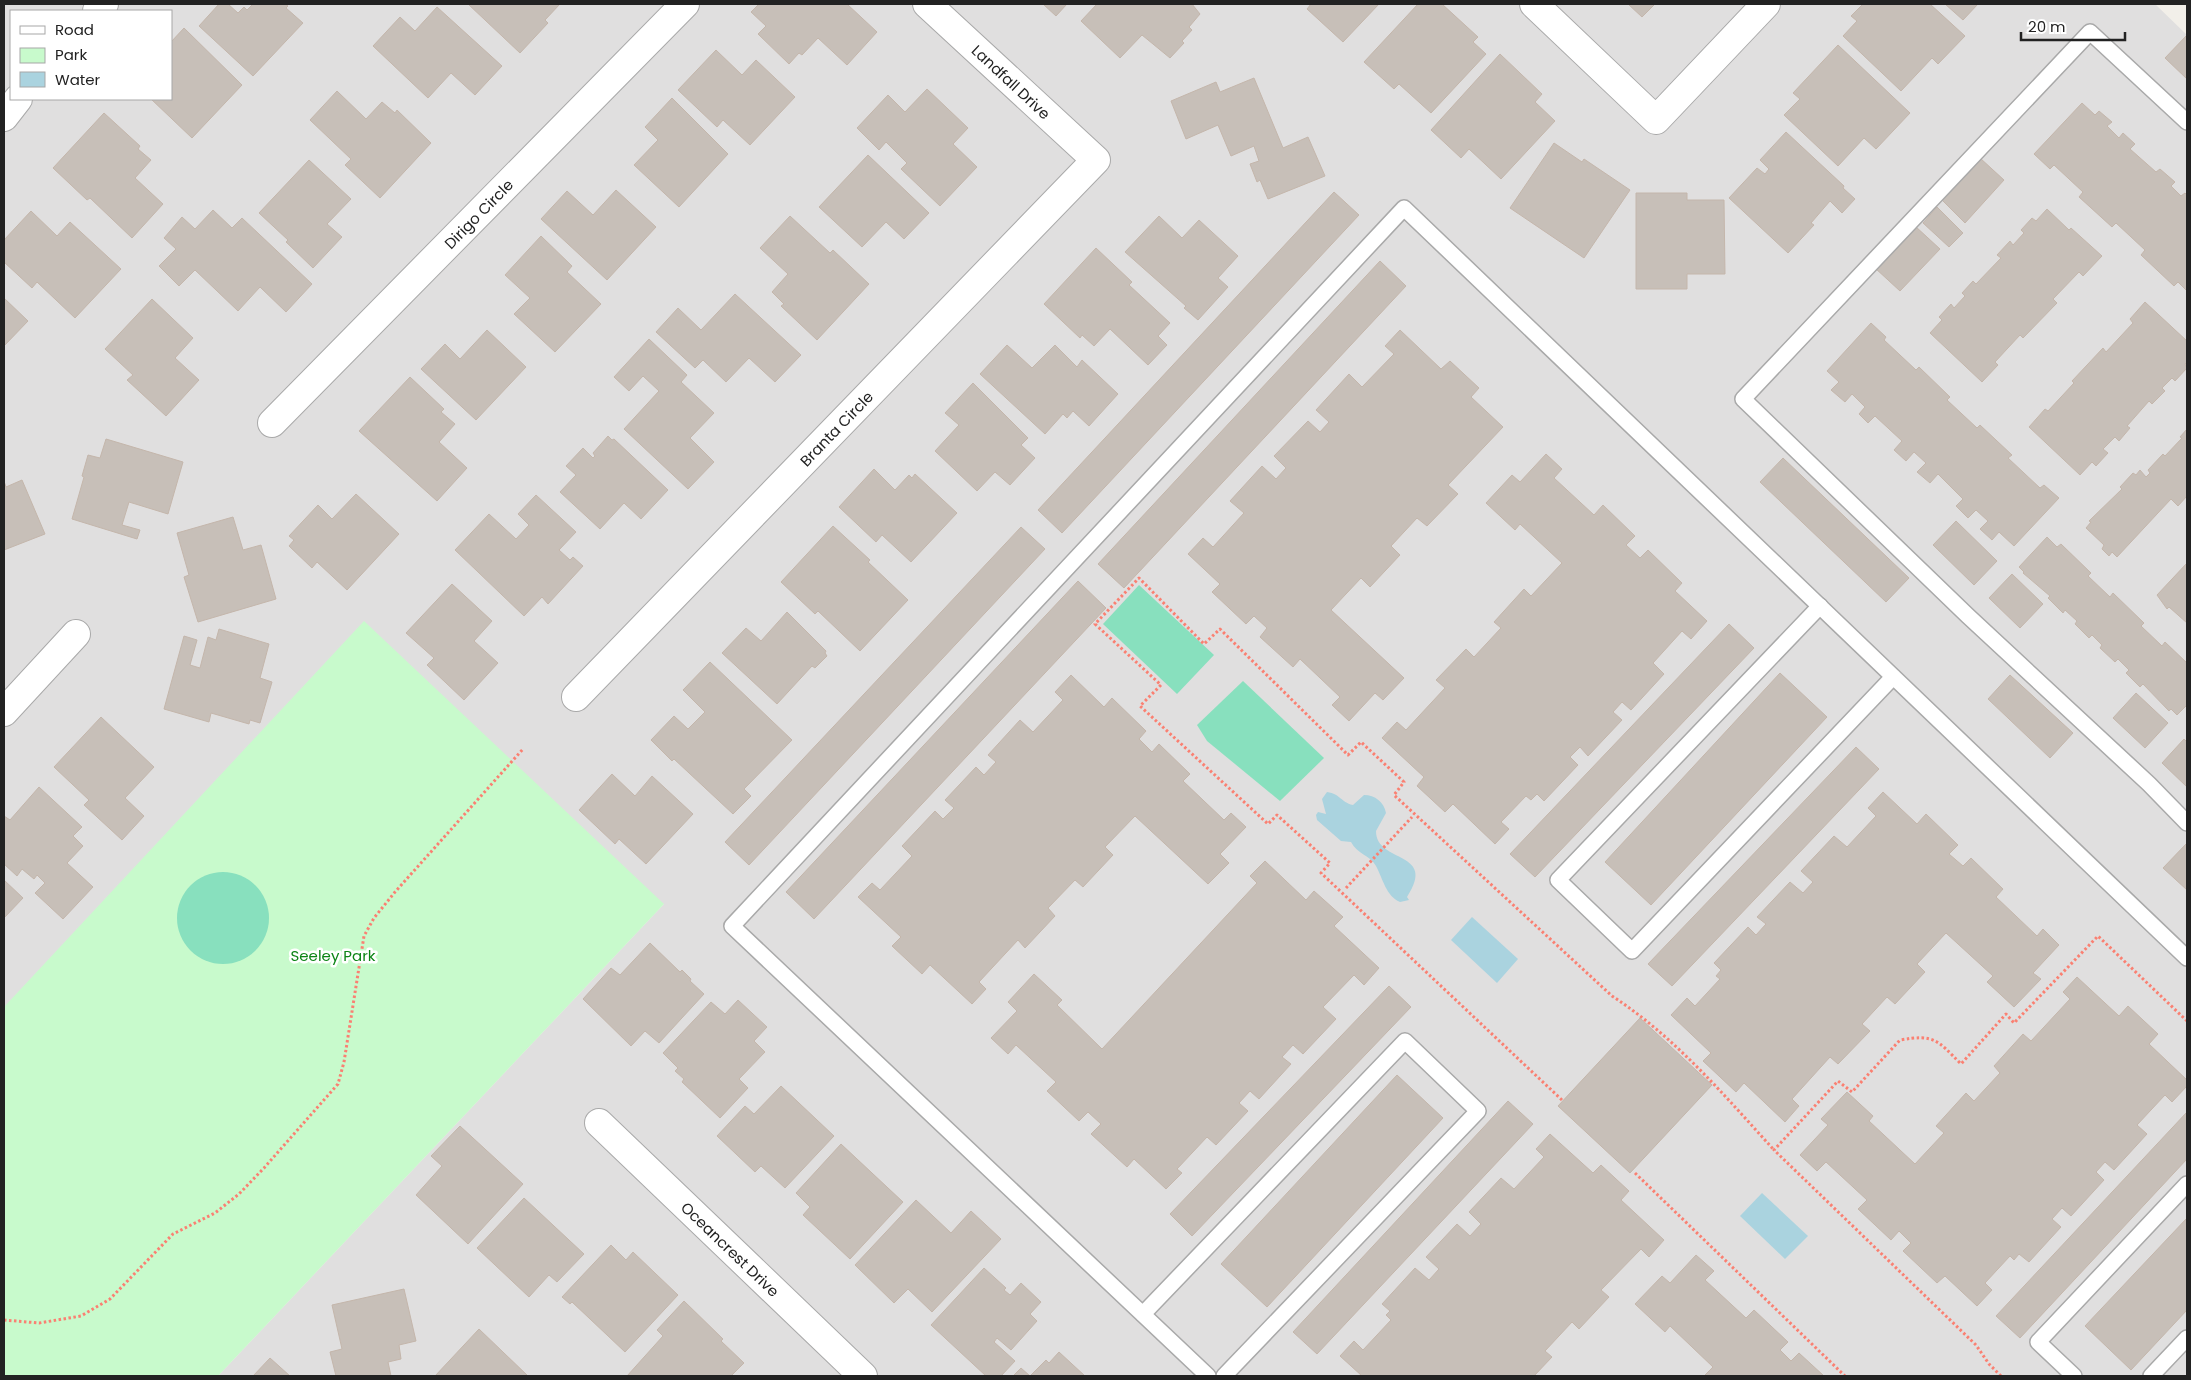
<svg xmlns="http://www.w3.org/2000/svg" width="2191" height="1380" font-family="Poppins,sans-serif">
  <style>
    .residential { fill: #e0dfdf; fill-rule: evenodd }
    .park { fill: #c8facc }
    .pitch { fill: #88e0be }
    .water { fill: #aad3df }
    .building { fill: #c7bfb8; stroke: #c4b6ab }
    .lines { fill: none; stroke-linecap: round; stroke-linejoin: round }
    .lane-casing { stroke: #a9a9a9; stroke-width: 18 }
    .street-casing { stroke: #a9a9a9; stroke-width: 30 }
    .path { stroke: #fa8072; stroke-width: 3; stroke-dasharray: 2.5 2.5; stroke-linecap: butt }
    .lane { stroke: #fff; stroke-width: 15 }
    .street { stroke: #fff; stroke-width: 28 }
    .labels { text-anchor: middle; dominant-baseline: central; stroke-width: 5; stroke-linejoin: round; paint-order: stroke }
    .street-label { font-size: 15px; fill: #222; stroke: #fff }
    .park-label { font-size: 15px; fill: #0c8416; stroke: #fff }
  </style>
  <rect width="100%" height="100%" fill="#f2efe9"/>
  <path class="residential" d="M4,4H2155L2187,35V1376H218L664,904L4,1007ZM11,11H171V99H11Z"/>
  <polygon class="park" points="364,621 664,904 218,1376 4,1376 4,1007"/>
  <g class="pitch">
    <polygon points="1139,585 1214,655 1177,694 1103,624"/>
    <polygon points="1243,681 1324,758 1280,801 1207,741 1197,725"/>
    <circle cx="223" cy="918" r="46"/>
  </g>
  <g class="water">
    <path d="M1327,792C1341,794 1340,802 1353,805L1364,795C1375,795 1384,802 1386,813L1376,831C1376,864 1438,850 1407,897L1409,900L1400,902C1386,896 1383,879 1376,866C1370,855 1357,854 1351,842L1341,841L1317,820L1316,815L1318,812L1326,814L1322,799Z"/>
    <polygon points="1472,917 1518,959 1497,983 1451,940"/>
    <polygon points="1762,1193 1808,1236 1785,1259 1740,1216"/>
  </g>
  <g class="building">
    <polygon points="219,4 228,4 238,13 244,7 247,10 253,4 285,4 288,6 286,8 303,23 253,76 199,26"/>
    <polygon points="468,4 560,4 545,20 548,23 520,53"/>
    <polygon points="759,4 847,4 877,32 847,65 818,38 802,55 799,53 789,64 758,34 766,26 751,12"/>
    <polygon points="1043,4 1067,4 1056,16"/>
    <polygon points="1097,4 1192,4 1200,14 1189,27 1192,30 1182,41 1184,43 1170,58 1142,35 1120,58 1081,21"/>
    <polygon points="1311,4 1379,4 1343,42 1307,9"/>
    <polygon points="1418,4 1442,4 1478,37 1473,42 1486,54 1431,113 1399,84 1394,89 1364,62"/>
    <polygon points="1628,4 1655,4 1642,17"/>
    <polygon points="1863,4 1930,4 1965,36 1938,64 1932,58 1901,91 1843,36 1857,21 1851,16"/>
    <polygon points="1945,4 1978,4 1963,20"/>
    <polygon points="437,7 502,66 475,95 451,73 428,98 373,46 400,17 415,31"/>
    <polygon points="184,28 242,85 192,138 151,99 171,99 171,42"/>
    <polygon points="2187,35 2187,79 2165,58"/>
    <polygon points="1838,45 1910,113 1876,149 1864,138 1838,166 1784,115 1800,99 1793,93"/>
    <polygon points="716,50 742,75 756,60 795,97 750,145 723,120 717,127 678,90"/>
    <polygon points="1500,54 1542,94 1535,102 1555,121 1501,179 1469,149 1461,158 1431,130"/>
    <polygon points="1254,78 1283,148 1308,137 1325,176 1268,199 1260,180 1257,182 1250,164 1259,161 1254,146 1231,156 1218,125 1186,139 1171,101 1216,82 1220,92"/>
    <polygon points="927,89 968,128 953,144 977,167 940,206 901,169 907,163 886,142 879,150 857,128 888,95 905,112"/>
    <polygon points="337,91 366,119 382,102 395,113 397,110 431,143 380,198 345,165 351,159 310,120"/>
    <polygon points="672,98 728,154 679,207 634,165 658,140 645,127"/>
    <polygon points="2082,103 2095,115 2099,111 2112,122 2107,126 2119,138 2123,133 2135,144 2130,149 2156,172 2160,169 2175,182 2171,186 2181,196 2185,193 2187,195 2187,291 2178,282 2174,286 2141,255 2145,250 2116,223 2112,227 2079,197 2083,192 2054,165 2050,169 2034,154"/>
    <polygon points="104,113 140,146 138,149 151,160 135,178 163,204 132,238 90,198 87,200 53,168"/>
    <polygon points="1786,132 1844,186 1843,188 1855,199 1842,213 1830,201 1811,223 1814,225 1788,253 1729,198 1757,168 1765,174 1769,169 1760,160"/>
    <polygon points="1554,143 1582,162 1584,159 1630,190 1584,258 1510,208"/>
    <polygon points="868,155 929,213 904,239 886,222 862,247 819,207"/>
    <polygon points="1980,158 2004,180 1965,223 1942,200"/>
    <polygon points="309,160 351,199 327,224 342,237 313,268 286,242 288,240 259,213"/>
    <polygon points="616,190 656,227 607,280 541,219 567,191 593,215"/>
    <polygon points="1334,192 1359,215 1062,533 1038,510"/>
    <polygon points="1636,193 1687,193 1687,200 1724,200 1725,274 1687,274 1687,289 1636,289"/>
    <polygon points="1937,207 1963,233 1949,247 1923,223"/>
    <polygon points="2047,209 2069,230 2071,228 2102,256 2083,276 2079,272 2053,299 2057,303 2023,338 2020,335 1995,362 1998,365 1982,382 1930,333 1942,320 1939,317 1951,304 1954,308 1965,296 1962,293 1973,281 1976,284 2001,258 1997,255 2010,241 2013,245 2024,233 2021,230 2032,218 2036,221"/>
    <polygon points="213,210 232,228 242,218 312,284 286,312 260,287 238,311 195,270 179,286 159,266 176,249 164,238 182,217 195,229"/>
    <polygon points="31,211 57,236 70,222 121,269 75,318 37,282 32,288 4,262 4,240"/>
    <polygon points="790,216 830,253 833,250 869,284 817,340 781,306 784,304 772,292 788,274 760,248"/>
    <polygon points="1159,216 1182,238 1199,220 1238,256 1218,278 1228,287 1198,320 1184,308 1186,306 1125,252"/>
    <polygon points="1915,226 1940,249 1900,291 1875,268"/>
    <polygon points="541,236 572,266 567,272 601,304 555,352 514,314 530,298 505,275"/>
    <polygon points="1096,248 1132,282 1129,285 1170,323 1158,336 1167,345 1148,365 1110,329 1094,346 1082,335 1080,338 1044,304"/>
    <polygon points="1380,261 1406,286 1124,588 1098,564"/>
    <polygon points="735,294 801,355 775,382 749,358 726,382 703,360 695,368 656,332 678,308 701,330"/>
    <polygon points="4,298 28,321 4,346"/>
    <polygon points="152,299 193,338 175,358 199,380 166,416 127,380 133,375 105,349"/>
    <polygon points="2145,302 2187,341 2187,362 2185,364 2187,368 2175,381 2172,378 2162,388 2165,391 2152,404 2149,401 2127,426 2130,428 2119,441 2115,437 2103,449 2108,453 2096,466 2092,462 2080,475 2029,427 2045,409 2048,411 2074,383 2072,381 2103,348 2106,352 2133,323 2130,319"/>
    <polygon points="1871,323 1886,337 1884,340 1916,370 1919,367 1950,397 1947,400 1977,428 1980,425 2012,455 2008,458 2040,488 2044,485 2059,498 2014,546 1999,532 1992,540 1980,529 1988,521 1976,510 1968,518 1956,506 1963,499 1938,474 1930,483 1917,472 1926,463 1914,452 1906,461 1894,450 1902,441 1875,416 1868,423 1859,414 1865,407 1852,394 1845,402 1831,390 1839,382 1827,371"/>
    <polygon points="487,330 526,367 476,420 421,369 445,344 460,359"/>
    <polygon points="1400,330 1441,369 1450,361 1479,388 1471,397 1503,427 1448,485 1458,494 1427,526 1417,518 1391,546 1400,555 1370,587 1361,578 1331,610 1404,678 1383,700 1375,693 1349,721 1332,705 1340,697 1300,659 1293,667 1260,637 1267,628 1254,616 1246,624 1212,592 1220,584 1188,554 1203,538 1213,547 1244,513 1230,501 1262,466 1276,479 1286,468 1274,456 1308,421 1320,432 1329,422 1316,410 1349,374 1362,387 1394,354 1385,346"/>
    <polygon points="649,339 687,375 681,382 714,413 690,438 714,462 688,489 624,429 659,391 643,376 629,391 614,377"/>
    <polygon points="1007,345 1032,368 1055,345 1077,367 1082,360 1118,394 1089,426 1073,411 1067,418 1063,414 1045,434 980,374"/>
    <polygon points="410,377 444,409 441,412 455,424 439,442 467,468 437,501 359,431"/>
    <polygon points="973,383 1028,438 1021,445 1035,458 1010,485 995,472 977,491 935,451 959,425 945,413"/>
    <polygon points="2187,429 2187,496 2178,506 2171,499 2117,557 2112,552 2109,556 2102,549 2104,545 2086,528 2091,522 2089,521 2122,489 2120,487 2133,473 2136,475 2140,470 2146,477 2150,473 2148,470 2163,454 2165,456 2182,438 2180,437"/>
    <polygon points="608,436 612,440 614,439 668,490 641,519 624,503 600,529 560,492 576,475 566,466 583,448 593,458 595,456 593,453"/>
    <polygon points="106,439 183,462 168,514 129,502 122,525 140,530 137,539 72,519 84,477 82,476 88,455 100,458"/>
    <polygon points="1546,454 1562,469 1554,478 1594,515 1603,505 1635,536 1626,545 1640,558 1648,550 1682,583 1675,591 1707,621 1691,639 1682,631 1653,663 1664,674 1631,710 1622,702 1613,712 1622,720 1588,756 1580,747 1570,757 1578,765 1544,801 1537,794 1531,800 1526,796 1501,822 1509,829 1495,844 1453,804 1445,812 1417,786 1424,777 1382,738 1397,722 1406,730 1445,688 1436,680 1466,649 1474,657 1501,628 1494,622 1524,589 1531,596 1562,563 1520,524 1515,530 1486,503 1512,475 1520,482"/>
    <polygon points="1783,458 1909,578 1886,602 1760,482"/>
    <polygon points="874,469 895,490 909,475 912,478 915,474 957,513 911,562 882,535 876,542 839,507"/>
    <polygon points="22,480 45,534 4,550 4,481 6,487"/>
    <polygon points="356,494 399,534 347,590 317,562 312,568 289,546 294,540 289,536 318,505 332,519"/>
    <polygon points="536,495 576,532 559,550 570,560 573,557 583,566 548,604 542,597 524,616 455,550 489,514 516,539 529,525 518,514"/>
    <polygon points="233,517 243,550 261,545 276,599 198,622 184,577 189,575 177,533"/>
    <polygon points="1956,521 1997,561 1974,585 1933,545"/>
    <polygon points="833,526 870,560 868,562 908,600 860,651 818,611 815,614 781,582"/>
    <polygon points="1021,527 1045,549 749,865 725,842"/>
    <polygon points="2047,537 2057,547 2061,544 2091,573 2088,576 2110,597 2113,593 2144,623 2141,626 2162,646 2165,642 2187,663 2187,705 2177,715 2171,709 2169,711 2143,684 2140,687 2126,673 2129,670 2118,659 2115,662 2100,648 2102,645 2092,635 2089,638 2075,624 2077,621 2065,610 2063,613 2048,598 2050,596 2023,573 2024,572 2019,567"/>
    <polygon points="2187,563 2187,623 2169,607 2167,609 2157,595"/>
    <polygon points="2012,574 2043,604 2020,628 1989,598"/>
    <polygon points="1078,581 1106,608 814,919 786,892"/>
    <polygon points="452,584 492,621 474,641 498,663 464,700 427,665 434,658 406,633"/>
    <polygon points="787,612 826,651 825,653 827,656 815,668 812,666 777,704 722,653 746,628 761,641"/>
    <polygon points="1729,624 1754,648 1535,877 1510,854"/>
    <polygon points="219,629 269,644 260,678 272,682 260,723 250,720 249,724 211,713 209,722 164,709 184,636 197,640 190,665 200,668 208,637 216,640"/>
    <polygon points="710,662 792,740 744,789 751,796 733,814 674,759 672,761 651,740 674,716 688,729 705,712 683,690"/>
    <polygon points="1780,673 1827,717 1651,905 1605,862"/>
    <polygon points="1071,675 1104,707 1112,698 1146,731 1139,739 1152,752 1159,744 1190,774 1183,781 1224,820 1231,813 1246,827 1220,854 1229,863 1208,884 1135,816 1105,847 1113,855 1083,887 1075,880 1048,908 1055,916 1025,948 1018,940 979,982 986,989 972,1004 930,965 922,974 892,946 901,937 858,897 872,883 880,890 912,856 902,846 935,811 943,819 954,808 945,800 976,767 984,775 996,762 988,755 1020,720 1033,732 1063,700 1055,692"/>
    <polygon points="2010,675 2073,733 2050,758 1988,699"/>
    <polygon points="2136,693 2168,723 2145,748 2113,718"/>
    <polygon points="101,717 154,767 125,798 144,816 122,840 84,805 89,800 54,767"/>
    <polygon points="2184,739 2187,742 2187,787 2162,763"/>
    <polygon points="1856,747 1879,769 1672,986 1648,964"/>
    <polygon points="612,774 635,796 652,776 693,814 646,864 619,839 615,844 579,810"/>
    <polygon points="39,787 82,827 73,836 83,846 67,863 93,887 63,919 35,893 45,883 37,875 34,879 22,869 17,876 4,864 4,816 10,820"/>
    <polygon points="1883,792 1917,824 1926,814 1958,845 1949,854 1963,866 1971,858 2003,889 1996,897 2037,936 2043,929 2059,945 2033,973 2041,979 2014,1007 1987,982 1993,976 1946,933 1917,964 1925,972 1895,1004 1887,997 1862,1024 1870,1031 1838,1064 1830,1057 1792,1099 1799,1106 1785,1122 1744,1083 1736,1092 1703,1061 1711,1053 1671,1015 1687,998 1695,1006 1720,979 1716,976 1721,970 1714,963 1748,927 1756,935 1766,924 1757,917 1790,882 1803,893 1813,882 1801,871 1834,836 1847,847 1876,816 1868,808"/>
    <polygon points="2187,843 2187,890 2163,868"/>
    <polygon points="1265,861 1306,900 1314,891 1343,917 1334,926 1379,968 1364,985 1354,975 1323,1007 1336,1019 1303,1054 1293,1045 1282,1057 1291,1064 1259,1099 1250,1091 1239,1103 1248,1111 1216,1145 1207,1137 1177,1169 1182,1173 1166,1189 1134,1159 1127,1167 1091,1134 1101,1124 1088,1112 1079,1121 1047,1091 1056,1082 1016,1045 1008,1054 991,1038 1017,1011 1008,1002 1034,974 1062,1000 1057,1005 1102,1049 1257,883 1250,876"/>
    <polygon points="4,880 23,898 4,918"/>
    <polygon points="650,943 680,972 682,970 691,979 690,981 704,994 659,1043 645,1031 631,1046 583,999 611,968 620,975"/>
    <polygon points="2077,977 2119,1016 2128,1006 2158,1034 2149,1044 2187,1080 2187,1086 2172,1102 2165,1095 2137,1125 2147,1134 2114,1170 2105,1162 2096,1172 2104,1180 2071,1216 2062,1208 2052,1219 2061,1227 2029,1262 2019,1254 2014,1260 2010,1256 1985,1283 1992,1290 1977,1306 1945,1276 1937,1283 1903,1251 1911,1243 1899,1231 1891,1240 1858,1209 1867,1200 1826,1162 1817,1171 1800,1155 1828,1125 1821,1119 1847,1092 1873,1116 1869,1121 1915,1164 1944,1133 1936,1126 1966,1093 1974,1101 2000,1073 1994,1066 2023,1034 2031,1041 2070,999 2063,992"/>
    <polygon points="1389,986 1411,1007 1192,1236 1170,1214"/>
    <polygon points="738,1000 767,1027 754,1041 765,1052 739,1079 748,1088 720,1118 682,1082 684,1079 675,1071 678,1068 663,1053 711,1002 725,1014"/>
    <polygon points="1640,1018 1712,1085 1630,1173 1558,1106"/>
    <polygon points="1397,1075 1443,1118 1267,1307 1221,1264"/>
    <polygon points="781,1086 834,1136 785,1188 761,1166 755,1172 717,1136 745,1106 754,1114"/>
    <polygon points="1508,1101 1533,1124 1317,1354 1293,1332"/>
    <polygon points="2187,1112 2187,1159 2020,1338 1996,1316"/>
    <polygon points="460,1126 523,1184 468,1244 416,1195 442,1166 431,1156"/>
    <polygon points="1550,1134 1593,1173 1601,1165 1629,1191 1621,1200 1664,1240 1649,1257 1641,1249 1601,1290 1609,1297 1579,1329 1572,1322 1545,1351 1552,1357 1534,1376 1362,1376 1340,1356 1354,1341 1363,1350 1391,1320 1386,1315 1390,1311 1382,1304 1415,1268 1429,1280 1439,1269 1426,1257 1457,1224 1470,1236 1481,1224 1469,1212 1501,1178 1514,1189 1544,1157 1536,1149"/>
    <polygon points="841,1144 903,1202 850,1259 803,1215 810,1207 796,1193"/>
    <polygon points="524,1198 584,1254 557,1282 549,1275 529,1297 477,1248"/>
    <polygon points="916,1200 951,1233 971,1211 1001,1239 932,1312 908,1289 894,1303 855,1265"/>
    <polygon points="2187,1218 2187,1310 2131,1370 2085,1326"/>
    <polygon points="611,1245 626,1260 633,1252 678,1295 625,1352 572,1302 570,1304 562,1297"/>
    <polygon points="1696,1255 1714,1271 1705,1280 1746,1318 1754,1310 1788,1342 1780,1350 1791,1361 1799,1353 1824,1376 1704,1376 1713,1367 1670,1326 1665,1332 1635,1304 1662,1276 1670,1283"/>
    <polygon points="984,1268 1006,1288 1004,1290 1010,1295 1021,1283 1041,1302 1030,1314 1037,1321 1011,1350 997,1338 994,1342 1015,1361 1001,1376 986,1376 931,1325"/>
    <polygon points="404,1289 416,1341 399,1345 401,1359 388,1362 391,1376 336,1376 330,1352 342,1349 332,1305"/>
    <polygon points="684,1301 723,1339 721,1341 744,1363 731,1376 627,1376 663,1336 657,1330"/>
    <polygon points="479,1329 528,1376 435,1376"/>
    <polygon points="1059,1352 1085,1376 1030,1376 1046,1360 1049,1363"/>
    <polygon points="270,1358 290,1376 253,1376"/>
    <polygon points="1021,1368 1030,1376 1013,1376"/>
  </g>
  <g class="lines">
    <g class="lane-casing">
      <g id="lane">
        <polyline points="2187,122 2090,32 1743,399 1968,616 2149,784 2187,823"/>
        <polyline points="1820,606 1558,880 1632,951 1893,677"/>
        <polyline points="1143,1314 1405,1041 1478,1111 1224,1376"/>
        <polyline points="1208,1376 732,926 1404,208 2187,958"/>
        <polyline points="2074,1376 2038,1342 2187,1184"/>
        <polyline points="2151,1376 2187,1338"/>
      </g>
    </g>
    <g class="street-casing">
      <g id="street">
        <polyline points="1534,4 1656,120 1766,4"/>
        <polyline points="97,11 104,4"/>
        <polyline points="4,117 18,99"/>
        <path id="s1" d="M272,423L685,4"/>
        <path id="s2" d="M576,697L1096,160L927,4"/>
        <polyline points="4,712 76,634"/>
        <path id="s3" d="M599,1123L863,1376"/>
      </g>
    </g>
    <g class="path">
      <polyline points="1346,888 1412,817"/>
      <path d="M1562,1100L1321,873L1330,863L1277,815L1268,824L1140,706L1161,685L1095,624L1139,578L1204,644L1220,629L1348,755L1361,742L1404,782L1394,795L1612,996C1675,1037 1724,1095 1774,1150"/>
      <polyline points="1635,1173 1845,1376"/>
      <polyline points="4,1320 39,1323 81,1316 110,1299 173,1234 215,1213 239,1194 264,1168 338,1084 344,1062 364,936 374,918 395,892 523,749"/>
      <path d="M2001,1376L1989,1364L1976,1345L1774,1150L1838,1081L1852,1092L1900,1040C1935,1034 1937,1040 1961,1064L2006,1014L2014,1023L2098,936L2187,1021"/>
    </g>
    <use href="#lane" class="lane"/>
    <use href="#street" class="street"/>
  </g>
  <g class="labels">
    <g class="street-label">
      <text transform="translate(1011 82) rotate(43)">Landfall Drive</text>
      <text stroke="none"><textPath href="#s1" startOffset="294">Dirigo Circle</textPath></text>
      <text stroke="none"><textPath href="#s2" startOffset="374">Branta Circle</textPath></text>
      <text stroke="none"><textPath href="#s3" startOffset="182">Oceancrest Drive</textPath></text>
    </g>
    <g class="park-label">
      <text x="333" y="955">Seeley Park</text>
    </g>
  </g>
  <rect width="2191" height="1380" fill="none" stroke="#222222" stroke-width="10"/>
  <rect x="10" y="10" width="162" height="90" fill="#ffffff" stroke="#a7a7a7"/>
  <rect x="20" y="26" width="25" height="8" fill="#ffffff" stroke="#a7a7a7"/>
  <text x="55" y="35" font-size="15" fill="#222222">Road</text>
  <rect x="20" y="48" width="25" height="15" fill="#c8facc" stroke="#a7a7a7"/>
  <text x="55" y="60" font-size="15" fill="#222222">Park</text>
  <rect x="20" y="72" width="25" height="15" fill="#aad3df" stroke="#a7a7a7"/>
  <text x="55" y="85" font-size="15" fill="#222222">Water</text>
  <path d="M2021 32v8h104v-8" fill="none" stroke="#222222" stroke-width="2.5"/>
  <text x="2028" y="32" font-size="15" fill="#222222" stroke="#ffffff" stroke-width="4" paint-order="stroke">20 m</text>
</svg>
